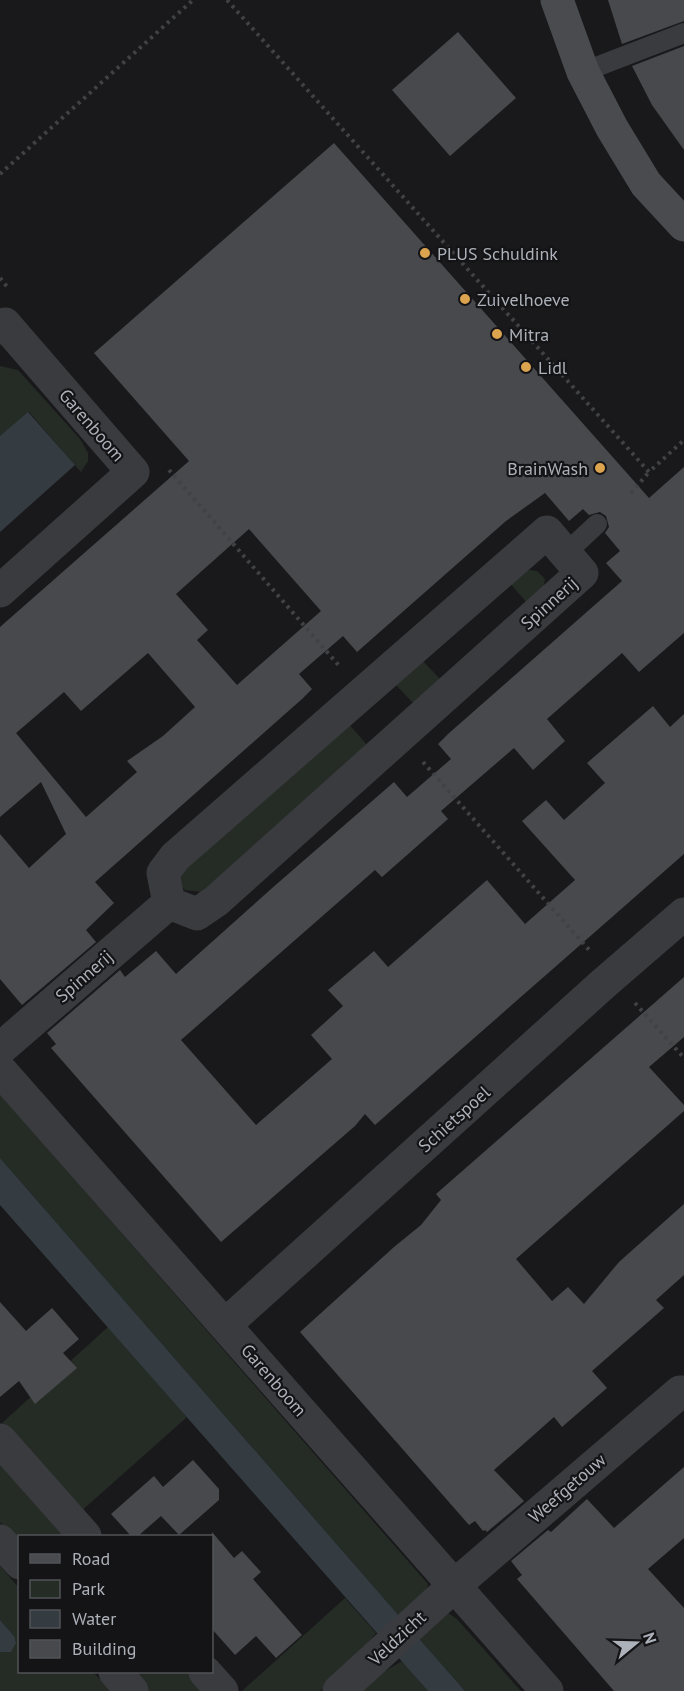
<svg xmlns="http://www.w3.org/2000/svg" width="684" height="1691" font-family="'PT Sans',sans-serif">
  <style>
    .green { fill: #252c26 }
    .water { fill: #343c42 }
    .building { fill: #48494d; fill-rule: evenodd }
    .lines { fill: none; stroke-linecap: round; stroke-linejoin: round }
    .path { stroke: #404246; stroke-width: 4; stroke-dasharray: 3 4.5; stroke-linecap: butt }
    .lane { stroke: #3a3b3f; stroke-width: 20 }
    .street { stroke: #3a3b3f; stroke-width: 33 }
    .secondary { stroke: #494b4f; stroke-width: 33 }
    .poi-dot { fill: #dda44f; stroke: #141416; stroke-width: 2 }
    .labels { text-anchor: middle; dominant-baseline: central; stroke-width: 4.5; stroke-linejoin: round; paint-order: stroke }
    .poi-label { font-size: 18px; fill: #adb1b9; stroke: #141416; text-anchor: start }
    .street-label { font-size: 18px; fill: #adb1b9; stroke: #141416 }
  </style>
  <rect width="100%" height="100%" fill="#19191b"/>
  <g class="green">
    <polygon points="0,366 18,370 80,439 88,453 88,461 81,472 29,412 0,436"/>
    <polygon points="530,570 537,571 545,579 542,594 533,605 415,705 394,683 421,659 440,679 527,603 509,582 524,571"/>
    <polygon points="346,721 368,746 202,892 185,890 180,884 179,874"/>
    <polygon points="0,1094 428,1584 427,1591 401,1618 0,1158"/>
    <polygon points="108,1327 187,1417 79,1513 2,1423"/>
    <polygon points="0,1452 75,1536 20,1536 19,1544 0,1522"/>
    <polygon points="0,1566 19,1588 20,1672 93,1672 111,1691 0,1691 0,1652 11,1652 14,1636 0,1620"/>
    <polygon points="345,1598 376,1633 358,1656 320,1691 242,1691"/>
    <polygon points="448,1613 457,1619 521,1691 465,1691 415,1634"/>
    <polygon points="402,1661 428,1691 359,1691 375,1677"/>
    <polygon points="132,1672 194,1672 211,1691 149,1691"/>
  </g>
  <g class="water">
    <polygon points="28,412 75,465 0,532 0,436"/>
    <polygon points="0,1158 401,1618 465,1691 428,1691 0,1205"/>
    <polygon points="0,1620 14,1636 16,1643 11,1652 0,1652"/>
  </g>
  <g class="building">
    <polygon points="608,0 684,0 684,21 622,44"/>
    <polygon points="458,32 516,98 450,156 392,90"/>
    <polygon points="684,46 684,150 652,105 632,66"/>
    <path d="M334,143L649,498L684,467V633L639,672L622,653L547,719L565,741L533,770L514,748L441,811L448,819L382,877L375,870L181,1040L256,1125L332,1059L311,1035L343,1006L328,990L374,951L388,967L487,880L525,924L575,880L522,821L546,800L564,820L605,783L587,763L653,706L670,727L684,714V854L375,1125L365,1114L355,1126L221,1242L51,1048L56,1044L47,1033L120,970L125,977L156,951L176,974L271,889L394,782L407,797L451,759L438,744L448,734L622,581L606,563L620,551L605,533L609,527L606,516L600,512L589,515L583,509L569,521L545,493L506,521L357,652L343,636L299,674L312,689L302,699L95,882L114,903L86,930L96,942L22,1005L0,979V834L29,868L66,834L41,782L0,817V627L189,461L94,353ZM249,529L321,611L237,685L197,640L208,630L176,594ZM148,653L195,707L163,736L127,761L137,772L86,817L16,733L64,692L81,711Z"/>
    <polygon points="684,977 684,1037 649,1067 684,1105 684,1111 516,1259 552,1301 568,1287 584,1304 619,1262 684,1204 684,1275 656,1300 664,1308 592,1371 607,1388 562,1427 554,1417 494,1470 524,1501 487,1532 485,1530 483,1531 475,1521 469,1525 300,1332 394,1247 421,1225 441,1200 436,1194"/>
    <polygon points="0,1302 26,1331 52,1308 79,1339 63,1353 77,1368 35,1404 19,1381 0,1397"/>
    <polygon points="193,1460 219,1489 219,1500 179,1535 161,1516 138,1536 131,1536 111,1514 154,1476 163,1487"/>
    <polygon points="684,1467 684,1538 648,1569 684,1608 684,1691 614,1691 517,1579 522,1575 511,1561 548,1530 551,1532 587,1499 614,1528"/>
    <polygon points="212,1532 234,1558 242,1551 261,1572 253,1579 302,1635 276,1658 256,1636 235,1655 212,1629"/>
  </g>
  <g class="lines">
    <g class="path">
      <polyline points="227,0 649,472 684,440"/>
      <polyline points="0,174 193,0"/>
      <polyline points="0,278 9,289"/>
      <polyline points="169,470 341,668"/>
      <polyline points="631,493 649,472"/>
      <polyline points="423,762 591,952"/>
      <polyline points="635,1003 684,1058"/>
    </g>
    <g class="lane">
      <polyline points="583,72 684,33"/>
      <polyline points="566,553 597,524"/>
    </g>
    <g class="street">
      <polyline points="0,328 5,324 133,472 0,591"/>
      <polygon points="547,532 582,573 216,901 197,914 169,903 163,873 175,857"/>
      <polyline points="0,1049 169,903"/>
      <polyline points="0,1070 547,1691"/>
      <polyline points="225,1325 603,984 684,914"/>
      <polyline points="0,1440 85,1536"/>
      <polyline points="0,1541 20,1563"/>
      <polyline points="115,1672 132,1691"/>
      <polyline points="205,1672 222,1691"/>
      <polyline points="339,1691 455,1585 680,1392 684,1392"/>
    </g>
    <polyline class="secondary" points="557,0 583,72 612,128 646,184 684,225"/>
  </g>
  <g class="poi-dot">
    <circle cx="425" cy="253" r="6"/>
    <circle cx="465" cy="299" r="6"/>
    <circle cx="497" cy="334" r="6"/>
    <circle cx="526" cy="367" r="6"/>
    <circle cx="600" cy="468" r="6"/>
  </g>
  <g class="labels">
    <g class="poi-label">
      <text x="437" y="253">PLUS Schuldink</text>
      <text x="477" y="299">Zuivelhoeve</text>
      <text x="509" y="334">Mitra</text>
      <text x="538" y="367">Lidl</text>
      <text x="588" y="468" text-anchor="end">BrainWash</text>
    </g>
    <g class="street-label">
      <text transform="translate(92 425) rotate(49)">Garenboom</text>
      <text transform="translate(549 603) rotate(-42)">Spinnerij</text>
      <text transform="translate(84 976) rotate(-41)">Spinnerij</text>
      <text transform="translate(454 1119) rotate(-42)">Schietspoel</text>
      <text transform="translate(274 1380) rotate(49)">Garenboom</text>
      <text transform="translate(567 1488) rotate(-41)">Weefgetouw</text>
      <text transform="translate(397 1638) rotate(-43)">Veldzicht</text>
    </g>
  </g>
  <rect x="18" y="1535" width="195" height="138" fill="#141416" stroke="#515357" stroke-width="1.5"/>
  <rect x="30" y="1554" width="30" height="9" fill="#494b4f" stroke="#515357" stroke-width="1.5"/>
  <text x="72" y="1565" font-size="18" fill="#adb1b9">Road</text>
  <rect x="30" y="1580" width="30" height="18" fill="#252c26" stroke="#515357" stroke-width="1.5"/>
  <text x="72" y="1595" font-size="18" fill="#adb1b9">Park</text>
  <rect x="30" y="1610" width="30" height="18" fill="#343c42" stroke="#515357" stroke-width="1.5"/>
  <text x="72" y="1625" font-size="18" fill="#adb1b9">Water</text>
  <rect x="30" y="1640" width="30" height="18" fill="#48494d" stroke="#515357" stroke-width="1.5"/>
  <text x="72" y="1655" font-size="18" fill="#adb1b9">Building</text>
  <g transform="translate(636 1643) rotate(71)" stroke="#141416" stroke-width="4.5" paint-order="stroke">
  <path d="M0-4.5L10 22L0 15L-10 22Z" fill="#adb1b9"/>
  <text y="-9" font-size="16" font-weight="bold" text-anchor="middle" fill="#adb1b9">N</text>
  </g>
</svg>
